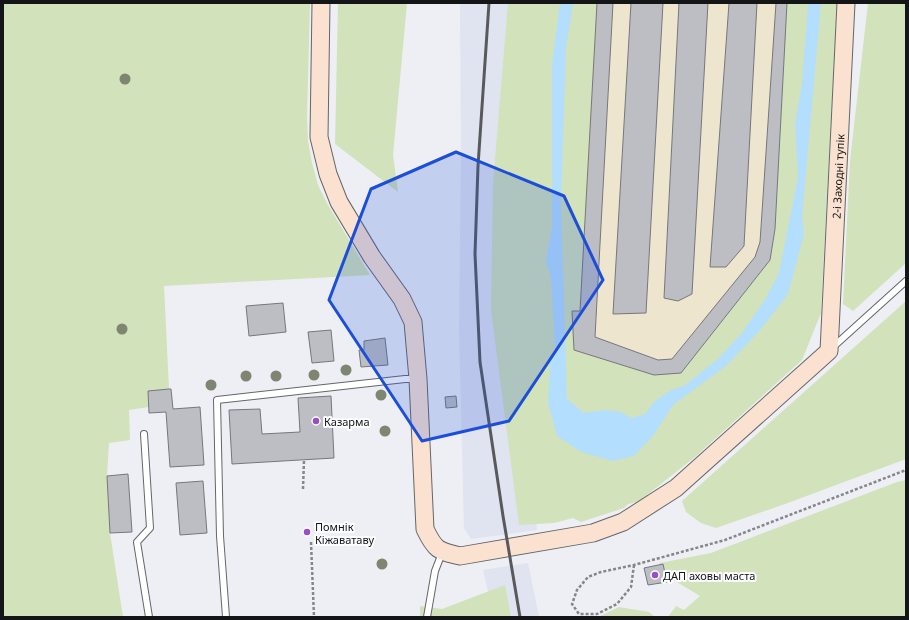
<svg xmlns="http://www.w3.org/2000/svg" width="909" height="620" font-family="'Noto Sans',sans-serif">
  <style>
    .built { fill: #e0e3f0 }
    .industrial { fill: #eee5cf }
    .green { fill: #d2e2ba }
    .water { fill: #b3defe }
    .building { fill: #bdbec3; stroke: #76777c }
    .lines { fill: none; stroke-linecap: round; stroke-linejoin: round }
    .service-casing { stroke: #64666a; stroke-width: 8 }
    .secondary-casing { stroke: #64666a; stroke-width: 19 }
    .path { stroke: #848689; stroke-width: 2.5; stroke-dasharray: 3 2; stroke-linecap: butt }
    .service { stroke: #fff; stroke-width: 6 }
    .secondary { stroke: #fae1d0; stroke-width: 17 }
    .rail { stroke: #58595c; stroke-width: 3 }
    .tree { fill: #7e8671 }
    .marked { fill: #1d4ed8; fill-opacity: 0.2; stroke: #1d4ed8; stroke-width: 3; stroke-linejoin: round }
    .poi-dot { fill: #994fc2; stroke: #fcfdff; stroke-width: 1.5 }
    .labels { text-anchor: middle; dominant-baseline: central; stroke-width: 4; stroke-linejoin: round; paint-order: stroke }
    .street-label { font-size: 11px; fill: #141516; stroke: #fcfdff }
    .poi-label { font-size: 11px; fill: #141516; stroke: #fcfdff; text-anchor: start }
  </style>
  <rect width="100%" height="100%" fill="#edeff4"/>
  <g class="built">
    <polygon points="460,3 536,3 519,281 537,530 471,539 464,528 459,331 461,148"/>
    <polygon points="528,563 539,617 494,617 483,570"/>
  </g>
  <polygon class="industrial" points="595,3 787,3 775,229 770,260 681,373 654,375 574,350 569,301"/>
  <g class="green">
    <polygon points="3,3 310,3 307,117 308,141 312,163 318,185 328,205 370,275 164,286 169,389 148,391 149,407 129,410 130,440 109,443 107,476 110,533 123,617 3,617"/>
    <polygon points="338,3 407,3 393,155 398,192 335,144"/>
    <polygon points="508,3 597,3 580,311 572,311 574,350 654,375 682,372 770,260 775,229 787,3 837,3 821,313 802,360 695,457 638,502 628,504 624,508 581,522 573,518 554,523 519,525 491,310 493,183"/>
    <polygon points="868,3 906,3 906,263 853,311 843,304 850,161"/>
    <polygon points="906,301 906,459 785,504 716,528 701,523 686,512 682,501"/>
    <polygon points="906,480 906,617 668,617 676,606 684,610 700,596 657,570 660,563 711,553 897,482"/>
    <polygon points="505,585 511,617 420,617 420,606 442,609"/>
    <polygon points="619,607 649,612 655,617 598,617"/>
  </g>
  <polygon class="water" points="560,3 573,3 566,47 561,202 567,399 584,413 605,410 620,412 632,418 645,414 655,401 671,390 684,386 718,359 742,333 766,298 779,273 798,177 795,123 802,84 808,3 821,3 802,217 804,234 788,294 761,329 727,365 673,405 653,436 634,456 613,461 581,452 557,436 548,403 550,364 555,347 551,278 546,261 552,227 552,64"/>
  <g class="building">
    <polygon points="597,3 613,3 595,337 658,360 672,359 755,257 760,242 776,3 787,3 775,229 770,260 681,373 654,375 574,350 572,311 580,311"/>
    <polygon points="631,3 663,3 646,313 613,314"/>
    <polygon points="679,3 708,3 692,294 678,301 664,298"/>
    <polygon points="729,3 757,3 744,246 726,267 710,267"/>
    <polygon points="283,303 286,332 249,336 246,306"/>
    <polygon points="331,330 334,361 312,363 308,332"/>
    <polygon points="385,338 388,365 361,367 359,350 364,350 364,341"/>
    <polygon points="169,389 171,389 173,409 200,407 204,465 170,467 166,412 149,413 148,391"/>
    <polygon points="331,396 334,458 232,464 229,410 260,409 262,434 300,432 298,398"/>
    <polygon points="456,396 457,407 446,408 445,397"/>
    <polygon points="128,474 132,532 110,533 107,476"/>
    <polygon points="203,481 207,533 180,535 176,483"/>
    <polygon points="663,564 667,582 648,585 644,568"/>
  </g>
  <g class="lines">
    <g class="service-casing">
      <g id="service">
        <polyline points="833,347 906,281"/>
        <polyline points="144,434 150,528 137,542 149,617"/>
        <polyline points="226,617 220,536 217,400 405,379 417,379"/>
        <polyline points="427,617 435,571 442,553"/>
      </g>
    </g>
    <g class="secondary-casing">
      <g id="secondary">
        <path id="s1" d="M321,3L319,137L328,174L339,202L372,257L402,299L413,322L418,379L425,529C435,550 438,551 460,556L593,533L623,522L676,488L829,351L846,3"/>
      </g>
    </g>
    <g class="path">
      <polyline points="303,489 304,460"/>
      <polyline points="311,542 314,617"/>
      <polyline points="634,565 631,587 617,604 597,614 579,614 572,604 577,590 588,577 601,572 634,565 725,540 906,470"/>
    </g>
    <use href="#service" class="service"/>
    <use href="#secondary" class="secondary"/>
    <polyline class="rail" points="489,3 478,166 475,254 480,362 503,516 520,617"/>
  </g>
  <g class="tree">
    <circle cx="125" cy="79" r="5.5"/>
    <circle cx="122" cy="329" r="5.5"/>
    <circle cx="346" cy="370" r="5.5"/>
    <circle cx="314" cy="375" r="5.5"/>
    <circle cx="246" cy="376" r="5.5"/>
    <circle cx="276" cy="376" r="5.5"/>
    <circle cx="211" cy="385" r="5.5"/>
    <circle cx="381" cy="395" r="5.5"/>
    <circle cx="385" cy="431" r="5.5"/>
    <circle cx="382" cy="564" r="5.5"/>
  </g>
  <path class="marked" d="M456,152L564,196L603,280L509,421L422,441L329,300L371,189Z"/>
  <g class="poi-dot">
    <circle cx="316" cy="421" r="4"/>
    <circle cx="307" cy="532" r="4"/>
    <circle cx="655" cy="575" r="4"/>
  </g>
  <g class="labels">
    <g class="street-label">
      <text stroke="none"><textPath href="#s1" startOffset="1208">2-і Заходні тупік</textPath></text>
    </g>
    <g class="poi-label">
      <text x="324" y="421">Казарма</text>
      <text x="315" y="526">Помнік<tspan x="315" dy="13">Кіжаватаву</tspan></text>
      <text x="663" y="575">ДАП аховы маста</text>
    </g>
  </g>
  <rect width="909" height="620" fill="none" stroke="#141516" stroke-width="8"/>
</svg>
